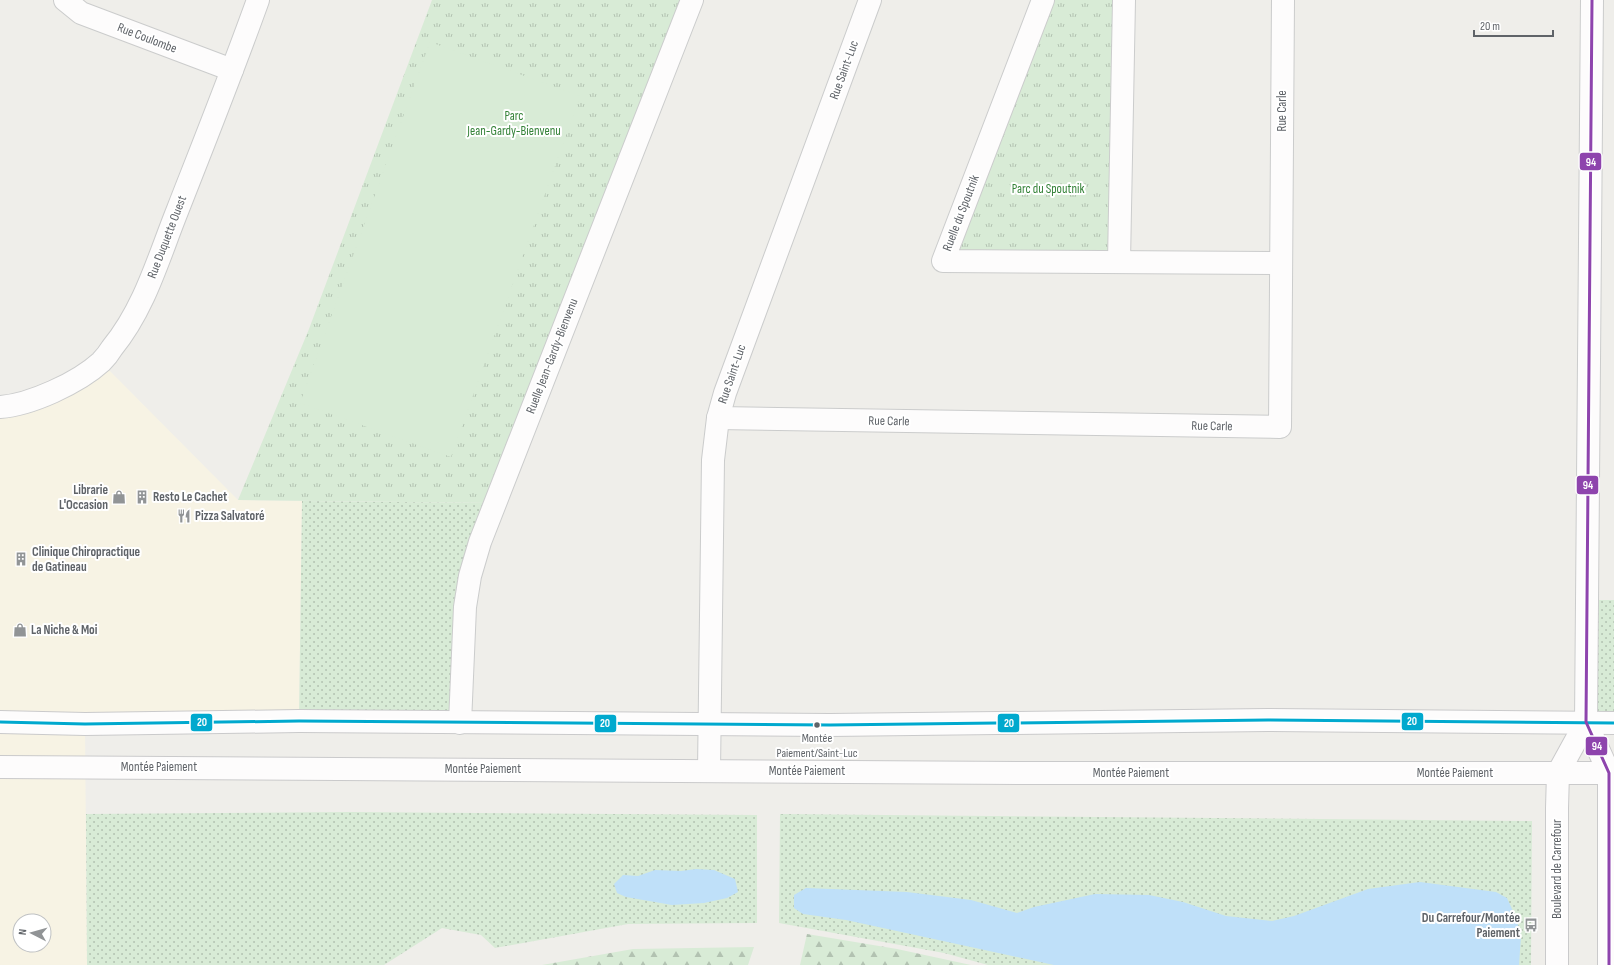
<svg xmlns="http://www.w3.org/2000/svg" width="1614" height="965" font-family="'Sofia Sans Condensed',sans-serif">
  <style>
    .commercial { fill: #f7f3e4; fill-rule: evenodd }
    .grass { fill: url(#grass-dots) }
    .forest { fill: url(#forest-firs) }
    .park { fill: url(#park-tufts) }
    .garden { fill: #d8ebd6 }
    .water { fill: #bfe0f9 }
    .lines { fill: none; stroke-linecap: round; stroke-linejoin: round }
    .street-casing { stroke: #cbcccc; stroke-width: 24 }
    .secondary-casing { stroke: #cacacb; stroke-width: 24 }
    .street { stroke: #fdfcfc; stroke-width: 22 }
    .secondary { stroke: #fdfcfc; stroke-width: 22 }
    .bus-1-casing { stroke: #fff; stroke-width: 6 }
    .bus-2-casing { stroke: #fff; stroke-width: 6 }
    .bus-1 { stroke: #00a9ce; stroke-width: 3 }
    .bus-2 { stroke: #8e44ad; stroke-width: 3 }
    .bus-dot { fill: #5f6368; stroke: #fff; stroke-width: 1.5 }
    .labels { text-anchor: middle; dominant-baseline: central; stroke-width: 4; stroke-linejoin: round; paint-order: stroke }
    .bus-label { font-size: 12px; fill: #5f6368; stroke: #fff }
    .street-label { font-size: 13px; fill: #5f6368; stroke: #fff }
    .park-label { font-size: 13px; fill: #348238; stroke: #fff }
    .poi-label { font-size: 13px; font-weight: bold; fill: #5f6368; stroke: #fff; text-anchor: start }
    .line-badge { stroke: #fff; stroke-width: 1.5 }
    .badge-label { font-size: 11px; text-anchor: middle; font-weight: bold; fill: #fff }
  </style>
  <defs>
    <pattern id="grass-dots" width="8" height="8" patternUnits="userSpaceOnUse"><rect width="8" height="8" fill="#d8ebd6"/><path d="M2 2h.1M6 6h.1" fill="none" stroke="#b2c2b1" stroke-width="1.8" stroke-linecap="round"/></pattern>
    <pattern id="forest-firs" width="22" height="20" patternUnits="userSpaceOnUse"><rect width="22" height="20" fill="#d8ebd6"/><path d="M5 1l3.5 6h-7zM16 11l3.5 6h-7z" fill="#b2c2b1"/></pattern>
    <pattern id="park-tufts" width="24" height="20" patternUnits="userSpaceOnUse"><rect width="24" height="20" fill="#d8ebd6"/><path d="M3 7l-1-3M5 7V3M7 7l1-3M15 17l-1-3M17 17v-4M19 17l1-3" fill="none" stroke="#b2c2b1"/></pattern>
  </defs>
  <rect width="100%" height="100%" fill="#efeeea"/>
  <path class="commercial" d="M101,362L238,500L302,501L299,721L85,724L87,965H0V407ZM20,921H44V945H20Z"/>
  <g class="grass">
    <polygon points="302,501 494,503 480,542 460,723 299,721"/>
    <rect x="1586" y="600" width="28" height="122"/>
    <polygon points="350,812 757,815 757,923 628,924 495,948 481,935 442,928 384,965 87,965 86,814"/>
    <polygon points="780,814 1532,821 1531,965 988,965 944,953 779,923"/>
  </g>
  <g class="forest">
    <polygon points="807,934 897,949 971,965 800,965"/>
    <polygon points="754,947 748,965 542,965 633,949"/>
  </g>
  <g class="park">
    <polygon points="432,0 692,0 494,503 238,500 309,329"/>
    <polygon points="1043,0 1124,0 1119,262 943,261"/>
  </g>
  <polygon class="garden" points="430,42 580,96 451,457 300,403"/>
  <g class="water">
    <polygon points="696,869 714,870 735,879 738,892 727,898 704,903 672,905 626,897 617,893 614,884 623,875 638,876 655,870 681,871"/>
    <polygon points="1420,882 1496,892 1507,898 1516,918 1521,936 1519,965 1054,965 846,920 803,914 794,908 794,895 806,888 907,892 971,900 1017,913 1034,907 1095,894 1149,895 1183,902 1226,916 1272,921 1294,916 1368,889"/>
  </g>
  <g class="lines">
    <g class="street-casing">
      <g id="street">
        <polyline points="65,0 81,13 232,70"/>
        <polyline points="1043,0 943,261 1281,263"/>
        <polyline points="1119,262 1124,0"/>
        <path d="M0,407C30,405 78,383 101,362C105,358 109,353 112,348C145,308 159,256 178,209C205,140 233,70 258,0"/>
        <polyline points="718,418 1280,427 1283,0"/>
        <polyline points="1586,722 1592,0"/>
        <polyline points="460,723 465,607 470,576 480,542 692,0"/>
        <polyline points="709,771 713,460 718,418 725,393 870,0"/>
      </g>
    </g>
    <g class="secondary-casing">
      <g id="secondary">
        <polyline points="0,722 85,724 299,721 830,725 1268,720 1614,723"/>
        <polyline points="1586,722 1609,773 1609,965"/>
        <polyline points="0,767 1020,773 1614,773"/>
        <polyline points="1557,965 1557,808 1558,773 1586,722"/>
      </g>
    </g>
    <use href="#street" class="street"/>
    <use href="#secondary" class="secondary"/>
    <g class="bus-1-casing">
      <polyline id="bus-1" points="0,722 85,724 299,721 830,725 1268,720 1614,723"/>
    </g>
    <g class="bus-2-casing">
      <polyline id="bus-2" points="1592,0 1586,722 1609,773 1609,965"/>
    </g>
    <use href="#bus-1" class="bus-1"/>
    <use href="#bus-2" class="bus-2"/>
  </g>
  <defs>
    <g id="shop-bare" transform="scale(1.08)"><path d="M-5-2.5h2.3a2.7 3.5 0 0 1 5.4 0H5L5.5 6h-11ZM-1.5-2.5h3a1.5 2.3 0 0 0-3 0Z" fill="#919496" stroke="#fff" stroke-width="2.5" paint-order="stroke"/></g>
    <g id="building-bare" transform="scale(1.08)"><path d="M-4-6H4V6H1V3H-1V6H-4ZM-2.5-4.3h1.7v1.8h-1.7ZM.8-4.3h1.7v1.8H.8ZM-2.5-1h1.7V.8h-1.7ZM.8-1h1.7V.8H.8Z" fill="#919496" stroke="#fff" stroke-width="2.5" paint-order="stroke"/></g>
    <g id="restaurant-bare" transform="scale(1.08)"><path d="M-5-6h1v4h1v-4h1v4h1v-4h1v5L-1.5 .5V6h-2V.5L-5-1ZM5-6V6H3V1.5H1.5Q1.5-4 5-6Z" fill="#919496" stroke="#fff" stroke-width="2.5" paint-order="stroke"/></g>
    <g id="bus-bare" transform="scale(1.08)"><path d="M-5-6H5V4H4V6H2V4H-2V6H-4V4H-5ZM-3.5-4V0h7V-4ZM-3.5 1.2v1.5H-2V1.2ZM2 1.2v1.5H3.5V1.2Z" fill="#919496" stroke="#fff" stroke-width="2.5" paint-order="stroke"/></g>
  </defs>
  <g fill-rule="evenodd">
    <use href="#shop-bare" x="119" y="497"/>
    <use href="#building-bare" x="142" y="497"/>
    <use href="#restaurant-bare" x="184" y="516"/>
    <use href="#building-bare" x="21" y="559"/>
    <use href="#shop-bare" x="20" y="630"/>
    <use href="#bus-bare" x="1531" y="925"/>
  </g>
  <circle class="bus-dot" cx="817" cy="725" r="3.5"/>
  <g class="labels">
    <g class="bus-label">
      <text x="817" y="738">Montée<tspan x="817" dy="15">Paiement/Saint-Luc</tspan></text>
    </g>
    <g class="street-label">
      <text transform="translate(147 38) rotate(21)">Rue Coulombe</text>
      <text transform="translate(844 70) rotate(-70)">Rue Saint-Luc</text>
      <text transform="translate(1282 111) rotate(-90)">Rue Carle</text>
      <text transform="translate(961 213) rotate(-69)">Ruelle du Spoutnik</text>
      <text transform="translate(167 237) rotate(-69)">Rue Duquette Ouest</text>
      <text transform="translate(552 356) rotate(-69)">Ruelle Jean-Gardy-Bienvenu</text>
      <text transform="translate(732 374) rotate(-71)">Rue Saint-Luc</text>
      <text transform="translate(889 421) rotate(1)">Rue Carle</text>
      <text transform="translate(1212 426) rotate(1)">Rue Carle</text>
      <text x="159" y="767">Montée Paiement</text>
      <text x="483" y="769">Montée Paiement</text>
      <text x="807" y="771">Montée Paiement</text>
      <text x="1131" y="773">Montée Paiement</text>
      <text x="1455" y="773">Montée Paiement</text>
      <text transform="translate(1557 869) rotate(-90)">Boulevard de Carrefour</text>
    </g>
    <g class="park-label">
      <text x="514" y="116">Parc<tspan x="514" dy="15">Jean-Gardy-Bienvenu</tspan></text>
      <text x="1048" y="189">Parc du Spoutnik</text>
    </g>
    <g class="poi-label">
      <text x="108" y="490" text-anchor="end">Librarie<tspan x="108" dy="15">L'Occasion</tspan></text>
      <text x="153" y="497">Resto Le Cachet</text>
      <text x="195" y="516">Pizza Salvatoré</text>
      <text x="32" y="552">Clinique Chiropractique<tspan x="32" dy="15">de Gatineau</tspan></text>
      <text x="31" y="630">La Niche &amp; Moi</text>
      <text x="1520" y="918" text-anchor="end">Du Carrefour/Montée<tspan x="1520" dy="15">Paiement</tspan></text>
    </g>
  </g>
  <g class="line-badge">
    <rect x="1579" y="152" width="23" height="19" rx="4" fill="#8e44ad"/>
    <rect x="1576" y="475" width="23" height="20" rx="4" fill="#8e44ad"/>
    <rect x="1401" y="712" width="23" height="19" rx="4" fill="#00a9ce"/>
    <rect x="190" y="713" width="23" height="19" rx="4" fill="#00a9ce"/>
    <rect x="997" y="713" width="23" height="20" rx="4" fill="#00a9ce"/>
    <rect x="594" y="714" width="23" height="19" rx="4" fill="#00a9ce"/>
    <rect x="1585" y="736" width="23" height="20" rx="4" fill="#8e44ad"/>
  </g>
  <g class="badge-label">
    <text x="1591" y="166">94</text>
    <text x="1588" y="489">94</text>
    <text x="1412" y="725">20</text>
    <text x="202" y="726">20</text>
    <text x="1009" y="727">20</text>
    <text x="605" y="727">20</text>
    <text x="1597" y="750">94</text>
  </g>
  <g transform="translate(32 933) rotate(276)"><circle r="19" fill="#ffffff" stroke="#bfc1c3"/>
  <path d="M0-3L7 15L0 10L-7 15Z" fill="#919496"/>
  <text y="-6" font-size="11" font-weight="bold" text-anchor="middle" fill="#5f6368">N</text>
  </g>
  <path d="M1474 30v6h79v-6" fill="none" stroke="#5f6368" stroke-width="2"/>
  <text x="1480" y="30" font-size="12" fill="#5f6368" stroke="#ffffff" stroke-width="3" paint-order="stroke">20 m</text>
</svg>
